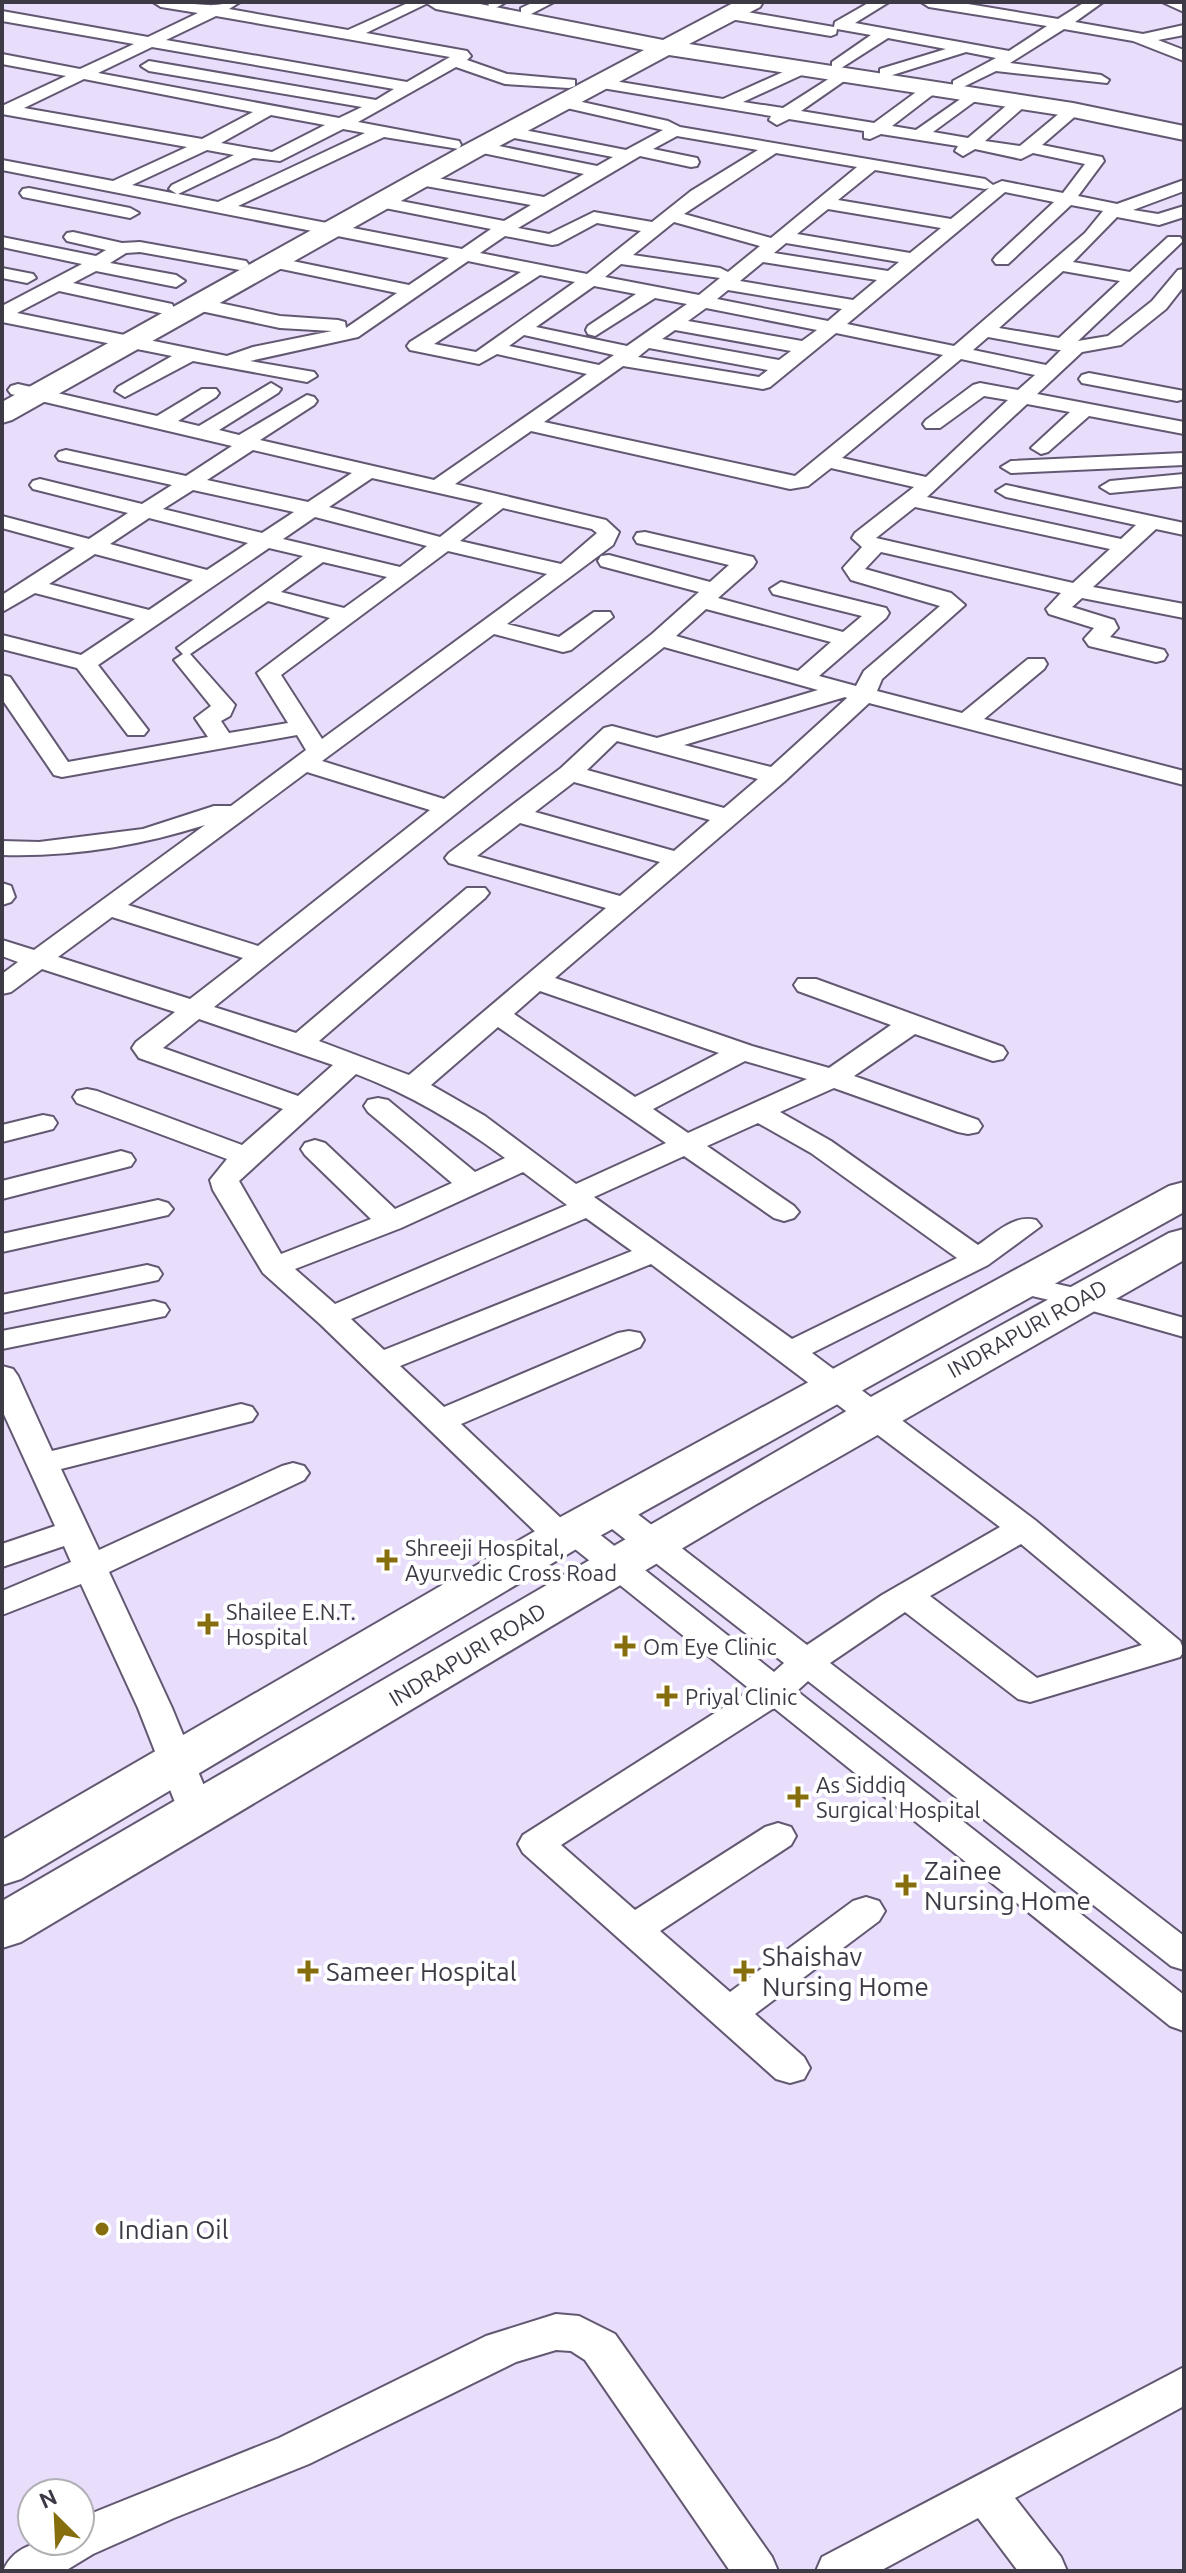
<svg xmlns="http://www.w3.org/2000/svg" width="1186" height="2573" font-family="Ubuntu,sans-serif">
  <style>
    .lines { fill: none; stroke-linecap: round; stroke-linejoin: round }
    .street-casing { stroke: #635872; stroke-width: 4 }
    .secondary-casing { stroke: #635872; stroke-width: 4 }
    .primary-casing { stroke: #635872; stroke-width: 4 }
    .street { fill: #fff; fill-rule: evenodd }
    .secondary { fill: #fff; fill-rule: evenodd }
    .primary { fill: #fff; fill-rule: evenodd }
    .poi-dot { fill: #866e0e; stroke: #fff; stroke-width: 3 }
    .labels { text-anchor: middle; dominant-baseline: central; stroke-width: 8; stroke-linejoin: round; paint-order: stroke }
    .street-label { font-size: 22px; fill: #3d3945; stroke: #fff }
    .poi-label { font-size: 22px; fill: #3d3945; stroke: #fff; text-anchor: start }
    .near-poi-label { font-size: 26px; fill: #3d3945; stroke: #fff; text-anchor: start }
  </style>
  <rect width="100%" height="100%" fill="#e9ddfc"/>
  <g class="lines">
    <g class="street-casing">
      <g id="street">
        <path d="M153,2C172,2 189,4 207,5C217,6 229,2 240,2L229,9L348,30L410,2H430L366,33L467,51L471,56L467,60L507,74L575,80V86L569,88L505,84L456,67L358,122L459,141L461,145L459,149L384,137L238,206L462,249L491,229L380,207L371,202L380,197L504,221L531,205L420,185L411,180L420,175L544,197L584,174L473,151L471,147L473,143L479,142L597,166L613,157L509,137L501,132L509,127L626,150L663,130L558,106V100L564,98L668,121L680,127L985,179L993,185L1002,181L1063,193L1085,164L1033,153L1021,159L975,149L963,156L955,151L958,146L881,134L870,139L864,138V131L789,119L777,125L769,120L771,116L596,87V81L602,79L723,99L794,67H806V73L743,102L783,108L841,71L847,73V79L801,111L874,123L923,87H935V93L892,126L916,130L972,91L978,93V99L933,132L968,138L1013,100L1019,98L1027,103L1025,106L985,141L1020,146L1067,107H1079V113L1042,145L1102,157L1104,161L1078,196L1117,204L1184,180V191L1133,210L1158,214L1184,206V217L1159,225L1117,217L1073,262L1130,272L1168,237H1180L1183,241L1078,341L1108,336L1152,301L1178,270L1184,269V286L1166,309L1121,345L1082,352L1037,394L1184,422V434L1089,416L1048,452L1041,454L1031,448L1070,412L1027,404L927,497L1121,539L1136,525L1006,497L996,491L1006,485L1184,523V535L1156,529L1093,587L1184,604V618L1082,598L1072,607L1114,620L1118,628L1110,637L1164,650L1167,655L1164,660L1156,662L1089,646L1084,639L1094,628L1049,614L1046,609L1061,593L881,552L865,569L951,593L965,605L882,679L877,691L962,713L1028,659H1044L1047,664L1044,669L984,719L1184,771V785L869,703L785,781L555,978L752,1046L829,1068L891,1025L798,991L794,985L798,979H816L1003,1047L1007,1053L1003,1059L993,1061L915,1034L854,1076L978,1120L982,1126L978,1132L968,1134L958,1132L834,1088L780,1112L831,1141L978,1245C996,1233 1014,1214 1036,1220L1041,1226L988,1265L812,1353L1035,1520L1180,1641L1184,1651L1180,1657L1030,1702L1018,1699L905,1612L830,1663L1184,1936V1970L1171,1966L808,1681L797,1691L1184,1995V2031L1170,2026L774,1708L561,1845L635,1910L765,1827L778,1823L791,1827L796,1836L791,1845L660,1931L730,1992L853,1901L866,1897L879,1901L885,1911L879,1921L755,2014L804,2057L810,2068L804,2079L790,2083L776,2079L523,1853L518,1844L523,1835L751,1690L570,1545L561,1548L549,1545L320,1324L263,1273L213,1190L210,1180L227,1159L77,1103L73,1097L77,1091L87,1089L97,1091L242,1145L283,1109L139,1058L132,1048L136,1042L175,1012L42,969L11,992L2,994V974L18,962L2,956V940L34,950L205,825C139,846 71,857 2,855V841L39,842L143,829L214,806H231L306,750L297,735L62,777L54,775L2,699V675L10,677L68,762L208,737L195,718L211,706L174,660L183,654L177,648L303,556L269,548L98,665L148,730L144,735H128L77,668L2,649V635L81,655L135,619L35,593L2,612V595L75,548L2,528V516L89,539L128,513L33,489L30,485L33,481L40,479L142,504L172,485L59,460L56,456L59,452L66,450L186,476L232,446L11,394L8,390L11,386L18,384L157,416L202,389H216L219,393L216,397L178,421L199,426L271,383L281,389L278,393L219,430L239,435L307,395L314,397L317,401L314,405L260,440L434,480L587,374L497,354L479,364L410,350L407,346L410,342L521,272L468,261L358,337L250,361L314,372L317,376L307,382L193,361L125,397L115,391L118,387L172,356L2,322V306L82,264L2,247V237L96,256L106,250L67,241L64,237L67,233L73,232L122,243L140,242L246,261L249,265L240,270L140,252L126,253L110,263L176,275L185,281L176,287L96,271L73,283L172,304L174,308L172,312L165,314L59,291L17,313L227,356L253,347L332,331L280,328L196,310L187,304L189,300L196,298L280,316L338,320L345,322L346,328L397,293L267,266L264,262L267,258L273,257L409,285L449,258L2,170V160L113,181L187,147L2,114V106L66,76L2,64V54L80,69L134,44L2,21V11L148,37L198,13L161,7ZM216,16L450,57L407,82L166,40ZM152,47L394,89L376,100L149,61L141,66L149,71L362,107L339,118L98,73ZM84,79L253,112L202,139L24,108ZM271,115L325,125L272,152L221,143ZM343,129L365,133L218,202L178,194L253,158L280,161ZM677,136L758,150L691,191L652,222L594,212L549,234L518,228L640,156L691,167L697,166L699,162L697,158L653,149ZM207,150L234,155L172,185L169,189L177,194L132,185ZM776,153L857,167L771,238L684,214ZM875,170L985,189L989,188L951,219L838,200ZM1005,192L1054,202L996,256L993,260L996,264H1008L1071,205L1103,211L1085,233L954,346L847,324ZM828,209L941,228L910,253L797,234ZM674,222L760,246L728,272L720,268L633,255ZM597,223L641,231L587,274L480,253L505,236L552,245L558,244ZM786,243L899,262L888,271L774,253ZM763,262L877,280L853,300L740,281ZM621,264L720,278L699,295L605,277ZM1063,271L1120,281L1059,338L999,328ZM540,275L575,282L476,352L434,344ZM594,286L636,294L588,326L586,330L588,334L595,336L655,298L687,304L627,346L536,327ZM728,290L842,309L828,321L717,299ZM706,308L817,330L802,341L688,321ZM675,330L791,351L779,360L662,339ZM836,333L943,355L795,476L544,422L623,366L763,389L770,387ZM524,335L614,355L599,365L509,346ZM988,337L1059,350H1061L1046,365L973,350ZM649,348L768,370L759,377L638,357ZM961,359L1035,375L1018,390L980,383L973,385L926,420L923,424L926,428H940L984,396L1008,400L926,477L842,458ZM531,431L790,489L808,486L831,468L914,487L855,533L852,538L862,547L843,568L851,580L940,606L864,671L856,686L819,676L886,618L889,613L886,608L781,582L770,589L773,594L862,616L843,632L718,598L753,567L756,562L753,557L645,532L637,533L634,538L637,543L729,565L710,582L609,555L601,556L598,561L601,566L699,592L652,634L444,799L322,761L494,634L563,652L571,650L613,617L610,612H594L559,637L507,624L613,545L619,532L606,520L455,484ZM253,450L352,473L308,502L207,480ZM372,478L483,503L440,537L329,507ZM193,490L294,512L262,533L163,509ZM915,507L1110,549L1073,583L876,538ZM503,508L592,529L597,533L561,564L460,541ZM315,517L427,546L400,567L283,539ZM149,518L248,543L207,570L110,544ZM448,551L547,574L322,739L281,675ZM95,554L193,580L149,610L49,584ZM323,562L387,577L344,608L281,592ZM268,601L330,618L257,673L288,723L229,733L221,721L230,716L235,705L190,654ZM706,609L831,642L798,671L676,636ZM664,647L818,690L657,738L612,726L604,728L561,768L449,853L445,858L449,863L606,908L409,1075L319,1041L485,898L489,893L485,888H467L296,1033L214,1007ZM845,697L847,698L771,767L684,745ZM617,741L758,779L724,808L587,770ZM307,772L430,810L258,946L128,905ZM574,782L710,820L674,851L535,812ZM520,823L660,862L620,896L477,856ZM112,917L243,958L190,999L58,957ZM540,991L719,1053L635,1097L514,1014ZM199,1019L333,1065L298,1096L163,1048ZM498,1027L666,1143L576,1184L485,1116L431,1085ZM745,1061L807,1079L688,1133L653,1109ZM356,1074C411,1095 458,1123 505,1158L475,1172L388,1100L378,1098L368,1100L364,1106L368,1112L452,1183L395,1209L325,1143L315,1140L305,1143L301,1149L305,1155L371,1219L281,1254L239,1181ZM758,1123L811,1153L957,1258L792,1339L594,1197L684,1156L774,1218L784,1221L794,1218L799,1212L794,1206L707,1146ZM523,1172L567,1205L335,1304L295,1269L401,1228ZM586,1218L632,1251L384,1350L351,1319ZM651,1264L1000,1527L882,1595L807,1645L622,1502L610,1499L598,1502L594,1510L598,1518L784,1663L774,1672L584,1522L572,1519L564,1521L461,1424L640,1347L644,1340L640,1333L629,1331L618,1333L444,1407L400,1366ZM1021,1544L1142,1645L1037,1678L930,1596Z"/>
        <polygon points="488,2 506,2 494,9 489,7"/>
        <polygon points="534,2 554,2 531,14 521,14 521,8"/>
        <polygon points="870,2 889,2 855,23 1009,51 1047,26 929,7 921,2 956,2 1058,19 1085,2 1103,2 1075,22 1143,34 1184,25 1184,35 1158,40 1184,50 1184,61 1133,41 1064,29 1010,63 1101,75 1109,80 1107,83 996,71 959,89 953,87 953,81 996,58 966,52 886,77 880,75 880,69 946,49 888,38 838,70 832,68 832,62 871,35 837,29 836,34 831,36 730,19 722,14 730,9 834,27 835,22"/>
        <polygon points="1162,2 1184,2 1184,12"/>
        <polygon points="29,188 130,208 139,213 130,218 23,197 20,193 23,189"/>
        <polygon points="2,268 33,274 36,278 27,283 2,278"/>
        <polygon points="1089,373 1184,391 1184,399 1177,401 1082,383 1079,379 1082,375"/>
        <polygon points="1184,453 1184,465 1011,473 1001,467 1011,461"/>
        <polygon points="1184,474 1184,486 1110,493 1100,487 1110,481"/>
        <polygon points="2,883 11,886 15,897 11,902 2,905"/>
        <polygon points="43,1115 53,1117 57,1123 53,1129 2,1142 2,1125"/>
        <polygon points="121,1151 131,1154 135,1160 131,1166 2,1199 2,1181"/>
        <polygon points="158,1200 168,1203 173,1209 168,1215 2,1252 2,1234"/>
        <polygon points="147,1265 158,1268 162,1274 158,1280 2,1313 2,1295"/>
        <polygon points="1022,1276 1092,1292 1184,1318 1184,1337 1075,1306 1011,1291 1007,1285 1011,1279"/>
        <polygon points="154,1301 165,1304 169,1310 165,1316 2,1349 2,1331"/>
        <polygon points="2,1366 13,1369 18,1376 52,1451 241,1404 252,1407 257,1414 252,1421 61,1469 99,1550 282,1466 293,1463 304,1466 309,1473 304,1480 109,1572 172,1708 216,1815 211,1824 198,1828 185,1824 180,1815 138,1708 81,1584 2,1615 2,1591 71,1562 64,1546 2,1567 2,1544 55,1526 2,1410"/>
        <path d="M556,2314L579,2316L615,2334L772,2557L778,2571H730L585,2360L571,2351L556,2350L516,2362L309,2464L174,2518L93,2554L65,2571H3C17,2539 49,2541 80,2541V2518L279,2438L486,2336Z"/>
        <polygon points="1184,2367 1184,2406 1015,2498 1061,2557 1067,2571 1018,2571 978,2518 880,2571 816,2571 822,2557"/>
      </g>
    </g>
    <g class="secondary-casing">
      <polygon id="secondary" points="425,2 470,2 663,40 735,2 763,2 760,7 689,44 1073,103 1184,126 1184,140 1073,117 669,55 479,157 12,420 2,423 2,402 461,147 644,50 436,9"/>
    </g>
    <g class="primary-casing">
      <g id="primary">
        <polygon points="1184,1182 1184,1212 578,1548 21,1879 2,1885 2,1840 544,1526 1169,1186"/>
        <polygon points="1184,1229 1184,1260 755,1505 21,1942 2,1948 2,1901 869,1398 1169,1233"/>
      </g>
    </g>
    <use href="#street" class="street"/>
    <use href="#secondary" class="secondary"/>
    <use href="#primary" class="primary"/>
  </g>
  <g class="poi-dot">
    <path d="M383 1548h8v8h8v8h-8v8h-8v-8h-8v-8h8z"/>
    <path d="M204 1612h8v8h8v8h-8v8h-8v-8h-8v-8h8z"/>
    <path d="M621 1634h8v8h8v8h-8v8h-8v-8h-8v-8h8z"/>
    <path d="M663 1684h8v8h8v8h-8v8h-8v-8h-8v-8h8z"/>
    <path d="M794 1785h8v8h8v8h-8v8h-8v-8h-8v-8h8z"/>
    <path d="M902 1873h8v8h8v8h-8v8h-8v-8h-8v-8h8z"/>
    <path d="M304 1959h8v8h8v8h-8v8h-8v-8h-8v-8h8z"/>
    <path d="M740 1959h8v8h8v8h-8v8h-8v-8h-8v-8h8z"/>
    <circle cx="102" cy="2229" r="8"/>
  </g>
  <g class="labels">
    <g class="street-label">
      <text transform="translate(1027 1328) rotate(-29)">INDRAPURI ROAD</text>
      <text transform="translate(467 1654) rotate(-31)">INDRAPURI ROAD</text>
    </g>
    <g class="poi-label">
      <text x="405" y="1547">Shreeji Hospital,<tspan x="405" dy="25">Ayurvedic Cross Road</tspan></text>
      <text x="226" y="1611">Shailee E.N.T.<tspan x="226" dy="25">Hospital</tspan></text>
      <text x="643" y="1646">Om Eye Clinic</text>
      <text x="685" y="1696">Priyal Clinic</text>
      <text x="816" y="1784">As Siddiq<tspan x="816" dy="25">Surgical Hospital</tspan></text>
    </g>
    <g class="near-poi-label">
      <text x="924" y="1870">Zainee<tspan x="924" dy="30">Nursing Home</tspan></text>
      <text x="762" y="1956">Shaishav<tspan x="762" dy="30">Nursing Home</tspan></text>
      <text x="326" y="1971">Sameer Hospital</text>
      <text x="118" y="2229">Indian Oil</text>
    </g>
  </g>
  <rect width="1186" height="2573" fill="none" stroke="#3d3945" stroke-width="8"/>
  <g transform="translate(56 2517) rotate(336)"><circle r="38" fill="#ffffff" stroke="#b1b0b5" stroke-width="2"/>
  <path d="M0-6L14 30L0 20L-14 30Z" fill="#866e0e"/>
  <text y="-12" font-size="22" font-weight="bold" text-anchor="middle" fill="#3d3945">N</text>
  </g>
</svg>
